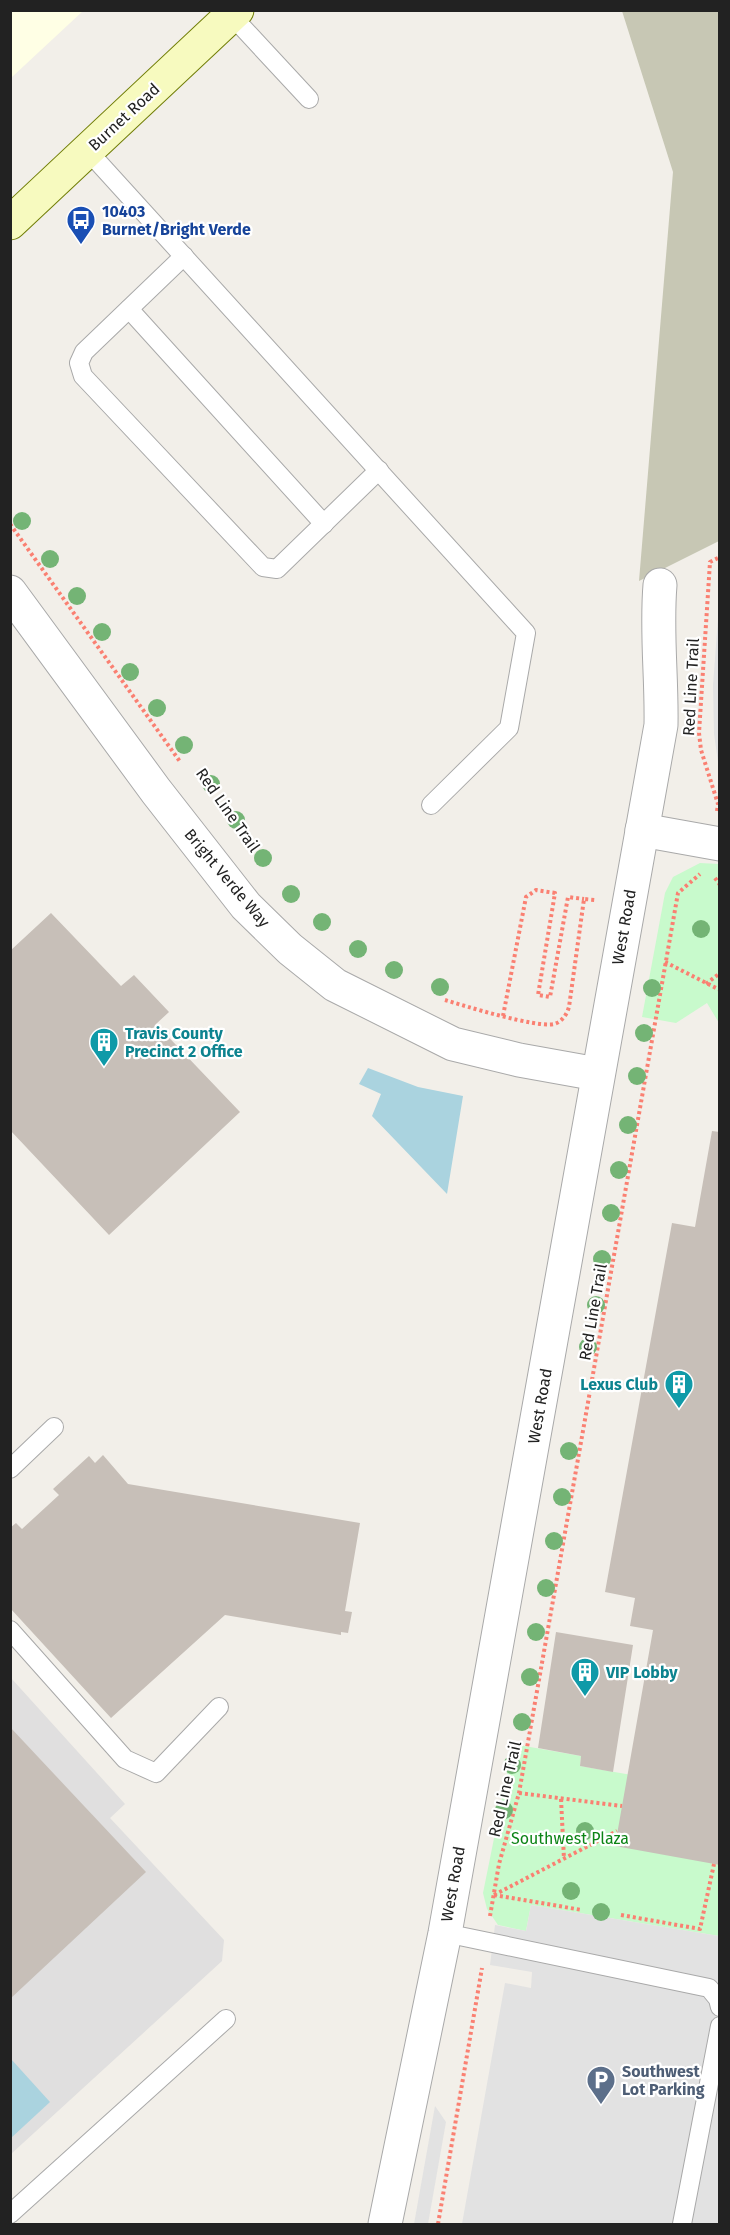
<svg xmlns="http://www.w3.org/2000/svg" width="730" height="2235" font-family="'Fira Sans',sans-serif">
  <style>
    .residential { fill: #e0dfdf }
    .education { fill: #ffffe5 }
    .construction { fill: #c7c7b4 }
    .park { fill: #c8facc }
    .parking { fill: #e2e2e2 }
    .water { fill: #aad3df }
    .building { fill: #c7bfb8 }
    .lines { fill: none; stroke-linecap: round; stroke-linejoin: round }
    .service-casing { stroke: #a9a9a9; stroke-width: 20 }
    .minor-casing { stroke: #a9a9a9; stroke-width: 35 }
    .secondary-casing { stroke: #707d05; stroke-width: 35 }
    .path { stroke: #fa8072; stroke-width: 4; stroke-dasharray: 3 3; stroke-linecap: butt }
    .service { stroke: #fff; stroke-width: 18 }
    .minor { stroke: #fff; stroke-width: 33 }
    .secondary { stroke: #f7fabf; stroke-width: 33 }
    .tree { fill: #74b475 }
    .labels { text-anchor: middle; dominant-baseline: central; stroke-width: 4.5; stroke-linejoin: round; paint-order: stroke }
    .street-label { font-size: 16px; fill: #222; stroke: #fff }
    .transit-label { font-size: 16px; font-weight: bold; fill: #164399; stroke: #fff; text-anchor: start }
    .culture-label { font-size: 16px; font-weight: bold; fill: #0d838f; stroke: #fff; text-anchor: start }
    .park-label { font-size: 16px; fill: #0c8416; stroke: #fff }
    .service-label { font-size: 16px; font-weight: bold; fill: #4e5e75; stroke: #fff; text-anchor: start }
  </style>
  <rect width="100%" height="100%" fill="#f2efe9"/>
  <polygon class="residential" points="11,1678 125,1804 110,1818 224,1940 222,1961 11,2154"/>
  <polygon class="education" points="11,10 83,10 83,11 11,78"/>
  <polygon class="construction" points="622,11 720,11 719,541 639,581 673,172"/>
  <g class="park">
    <polygon points="700,863 719,864 719,1023 707,1003 676,1023 642,1017 665,893 673,877"/>
    <polygon points="513,1744 581,1756 580,1766 649,1778 719,1851 719,1936 531,1905 526,1931 498,1925 487,1909 483,1893"/>
  </g>
  <g class="parking">
    <polygon points="719,605 720,769 719,769 714,734 713,685"/>
    <polygon points="531,1905 719,1936 719,2224 462,2224 505,1983 531,1988 532,1972 490,1965 495,1925 526,1931"/>
    <polygon points="435,2106 446,2122 428,2224 414,2224"/>
  </g>
  <g class="water">
    <polygon points="368,1068 418,1087 463,1096 447,1194 372,1116 381,1094 359,1084"/>
    <polygon points="11,2059 50,2102 11,2138"/>
  </g>
  <g class="building">
    <polygon points="51,913 121,986 134,975 169,1012 156,1024 240,1112 109,1235 10,1130 10,951"/>
    <polygon points="712,1131 720,1132 720,1865 615,1846 653,1630 630,1626 635,1598 605,1592 672,1223 695,1227"/>
    <polygon points="103,1455 128,1484 360,1523 345,1611 352,1612 348,1633 341,1632 341,1635 225,1615 111,1718 10,1608 10,1528 16,1523 22,1529 59,1495 53,1489 89,1456 95,1463"/>
    <polygon points="556,1632 633,1645 613,1772 580,1766 581,1756 538,1748"/>
    <polygon points="10,1727 146,1872 10,1999"/>
  </g>
  <g class="lines">
    <g class="service-casing">
      <g id="service">
        <polyline points="232,16 309,99"/>
        <polyline points="88,151 526,633 509,728 431,805"/>
        <polyline points="184,256 84,352 79,363 83,376 263,567 277,569 379,470"/>
        <polyline points="129,309 324,524"/>
        <polyline points="10,1469 54,1427"/>
        <polyline points="10,1630 125,1759 156,1773 219,1707"/>
        <polyline points="445,1933 709,1988 718,1999 720,2007"/>
        <polyline points="10,2214 226,2019"/>
        <polyline points="682,2224 720,2026"/>
      </g>
    </g>
    <g class="minor-casing">
      <g id="minor">
        <polyline points="10,592 156,791 246,906 290,949 335,985 453,1044 519,1060 597,1074"/>
        <polyline points="642,830 720,844"/>
        <path d="M385,2224L445,1933L661,725C662,678 656,632 660,585"/>
      </g>
    </g>
    <g class="secondary-casing">
      <polyline id="secondary" points="10,223 237,10"/>
    </g>
    <g class="path">
      <polyline points="10,524 181,763"/>
      <polyline points="717,811 718,804 701,750 699,733 710,562 720,557"/>
      <polyline points="715,878 720,885"/>
      <polyline points="665,962 720,990"/>
      <polyline points="706,984 720,973"/>
      <path d="M445,1000C465,1006 536,1028 554,1024C562,1022 567,1014 569,1007L584,899L595,900"/>
      <polyline points="503,1016 526,897 536,890 555,893 538,995 550,997 568,897 584,899"/>
      <polyline points="519,1793 622,1806"/>
      <polyline points="561,1799 564,1859"/>
      <polyline points="494,1895 617,1831"/>
      <polyline points="494,1895 582,1910"/>
      <polyline points="621,1915 700,1929 714,1864"/>
      <polyline points="490,1916 499,1864 519,1793 678,893 700,874"/>
      <polyline points="438,2224 482,1968"/>
    </g>
    <use href="#service" class="service"/>
    <use href="#minor" class="minor"/>
    <use href="#secondary" class="secondary"/>
  </g>
  <g class="tree">
    <circle cx="22" cy="521" r="9"/>
    <circle cx="50" cy="559" r="9"/>
    <circle cx="77" cy="596" r="9"/>
    <circle cx="102" cy="632" r="9"/>
    <circle cx="130" cy="672" r="9"/>
    <circle cx="157" cy="708" r="9"/>
    <circle cx="184" cy="745" r="9"/>
    <circle cx="211" cy="784" r="9"/>
    <circle cx="236" cy="820" r="9"/>
    <circle cx="263" cy="858" r="9"/>
    <circle cx="291" cy="894" r="9"/>
    <circle cx="322" cy="922" r="9"/>
    <circle cx="701" cy="929" r="9"/>
    <circle cx="358" cy="949" r="9"/>
    <circle cx="394" cy="970" r="9"/>
    <circle cx="440" cy="987" r="9"/>
    <circle cx="652" cy="988" r="9"/>
    <circle cx="644" cy="1033" r="9"/>
    <circle cx="637" cy="1076" r="9"/>
    <circle cx="628" cy="1125" r="9"/>
    <circle cx="619" cy="1170" r="9"/>
    <circle cx="611" cy="1213" r="9"/>
    <circle cx="602" cy="1259" r="9"/>
    <circle cx="596" cy="1305" r="9"/>
    <circle cx="588" cy="1347" r="9"/>
    <circle cx="569" cy="1451" r="9"/>
    <circle cx="562" cy="1497" r="9"/>
    <circle cx="554" cy="1541" r="9"/>
    <circle cx="546" cy="1588" r="9"/>
    <circle cx="536" cy="1632" r="9"/>
    <circle cx="530" cy="1677" r="9"/>
    <circle cx="522" cy="1722" r="9"/>
    <circle cx="512" cy="1765" r="9"/>
    <circle cx="504" cy="1810" r="9"/>
    <circle cx="585" cy="1831" r="9"/>
    <circle cx="571" cy="1891" r="9"/>
    <circle cx="601" cy="1912" r="9"/>
  </g>
  <defs>
    <g id="bus-pin" transform="scale(1.5)"><path d="M0 17L-7.5 6A9.5 9.5 0 1 1 7.5 6Z" fill="#1a4fb4" stroke="#fff"/><path d="M-5-6H5V4H4V6H2V4H-2V6H-4V4H-5ZM-3.5-4V0h7V-4ZM-3.5 1.2v1.5H-2V1.2ZM2 1.2v1.5H3.5V1.2Z" fill="#fff"/></g>
    <g id="building-pin" transform="scale(1.5)"><path d="M0 17L-7.5 6A9.5 9.5 0 1 1 7.5 6Z" fill="#0f9aa8" stroke="#fff"/><path d="M-4-6H4V6H1V3H-1V6H-4ZM-2.5-4.3h1.7v1.8h-1.7ZM.8-4.3h1.7v1.8H.8ZM-2.5-1h1.7V.8h-1.7ZM.8-1h1.7V.8H.8Z" fill="#fff"/></g>
    <g id="parking-pin" transform="scale(1.5)"><path d="M0 17L-7.5 6A9.5 9.5 0 1 1 7.5 6Z" fill="#5c6f8a" stroke="#fff"/><path d="M-3.5-5.5H1a3.5 3.5 0 0 1 0 7H-1V5.5H-3.5ZM-1-3.4V-.6H.8a1.4 1.4 0 0 0 0-2.8Z" fill="#fff"/></g>
  </defs>
  <g fill-rule="evenodd">
    <use href="#bus-pin" x="81" y="220"/>
    <use href="#building-pin" x="104" y="1042"/>
    <use href="#building-pin" x="679" y="1384"/>
    <use href="#building-pin" x="585" y="1672"/>
    <use href="#parking-pin" x="601" y="2080"/>
  </g>
  <g class="labels">
    <g class="street-label">
      <text transform="translate(124 117) rotate(-43)">Burnet Road</text>
      <text transform="translate(691 687) rotate(-87)">Red Line Trail</text>
      <text transform="translate(228 810) rotate(55)">Red Line Trail</text>
      <text transform="translate(227 878) rotate(50)">Bright Verde Way</text>
      <text transform="translate(624 927) rotate(-80)">West Road</text>
      <text transform="translate(593 1312) rotate(-80)">Red Line Trail</text>
      <text transform="translate(540 1406) rotate(-80)">West Road</text>
      <text transform="translate(505 1789) rotate(-77)">Red Line Trail</text>
      <text transform="translate(453 1884) rotate(-80)">West Road</text>
    </g>
    <g class="transit-label">
      <text x="102" y="211">10403<tspan x="102" dy="18">Burnet/Bright Verde</tspan></text>
    </g>
    <g class="culture-label">
      <text x="125" y="1033">Travis County<tspan x="125" dy="18">Precinct 2 Office</tspan></text>
      <text x="658" y="1384" text-anchor="end">Lexus Club</text>
      <text x="606" y="1672">VIP Lobby</text>
    </g>
    <g class="park-label">
      <text x="570" y="1838">Southwest Plaza</text>
    </g>
    <g class="service-label">
      <text x="622" y="2071">Southwest<tspan x="622" dy="18">Lot Parking</tspan></text>
    </g>
  </g>
  <rect width="730" height="2235" fill="none" stroke="#222222" stroke-width="24"/>
</svg>
